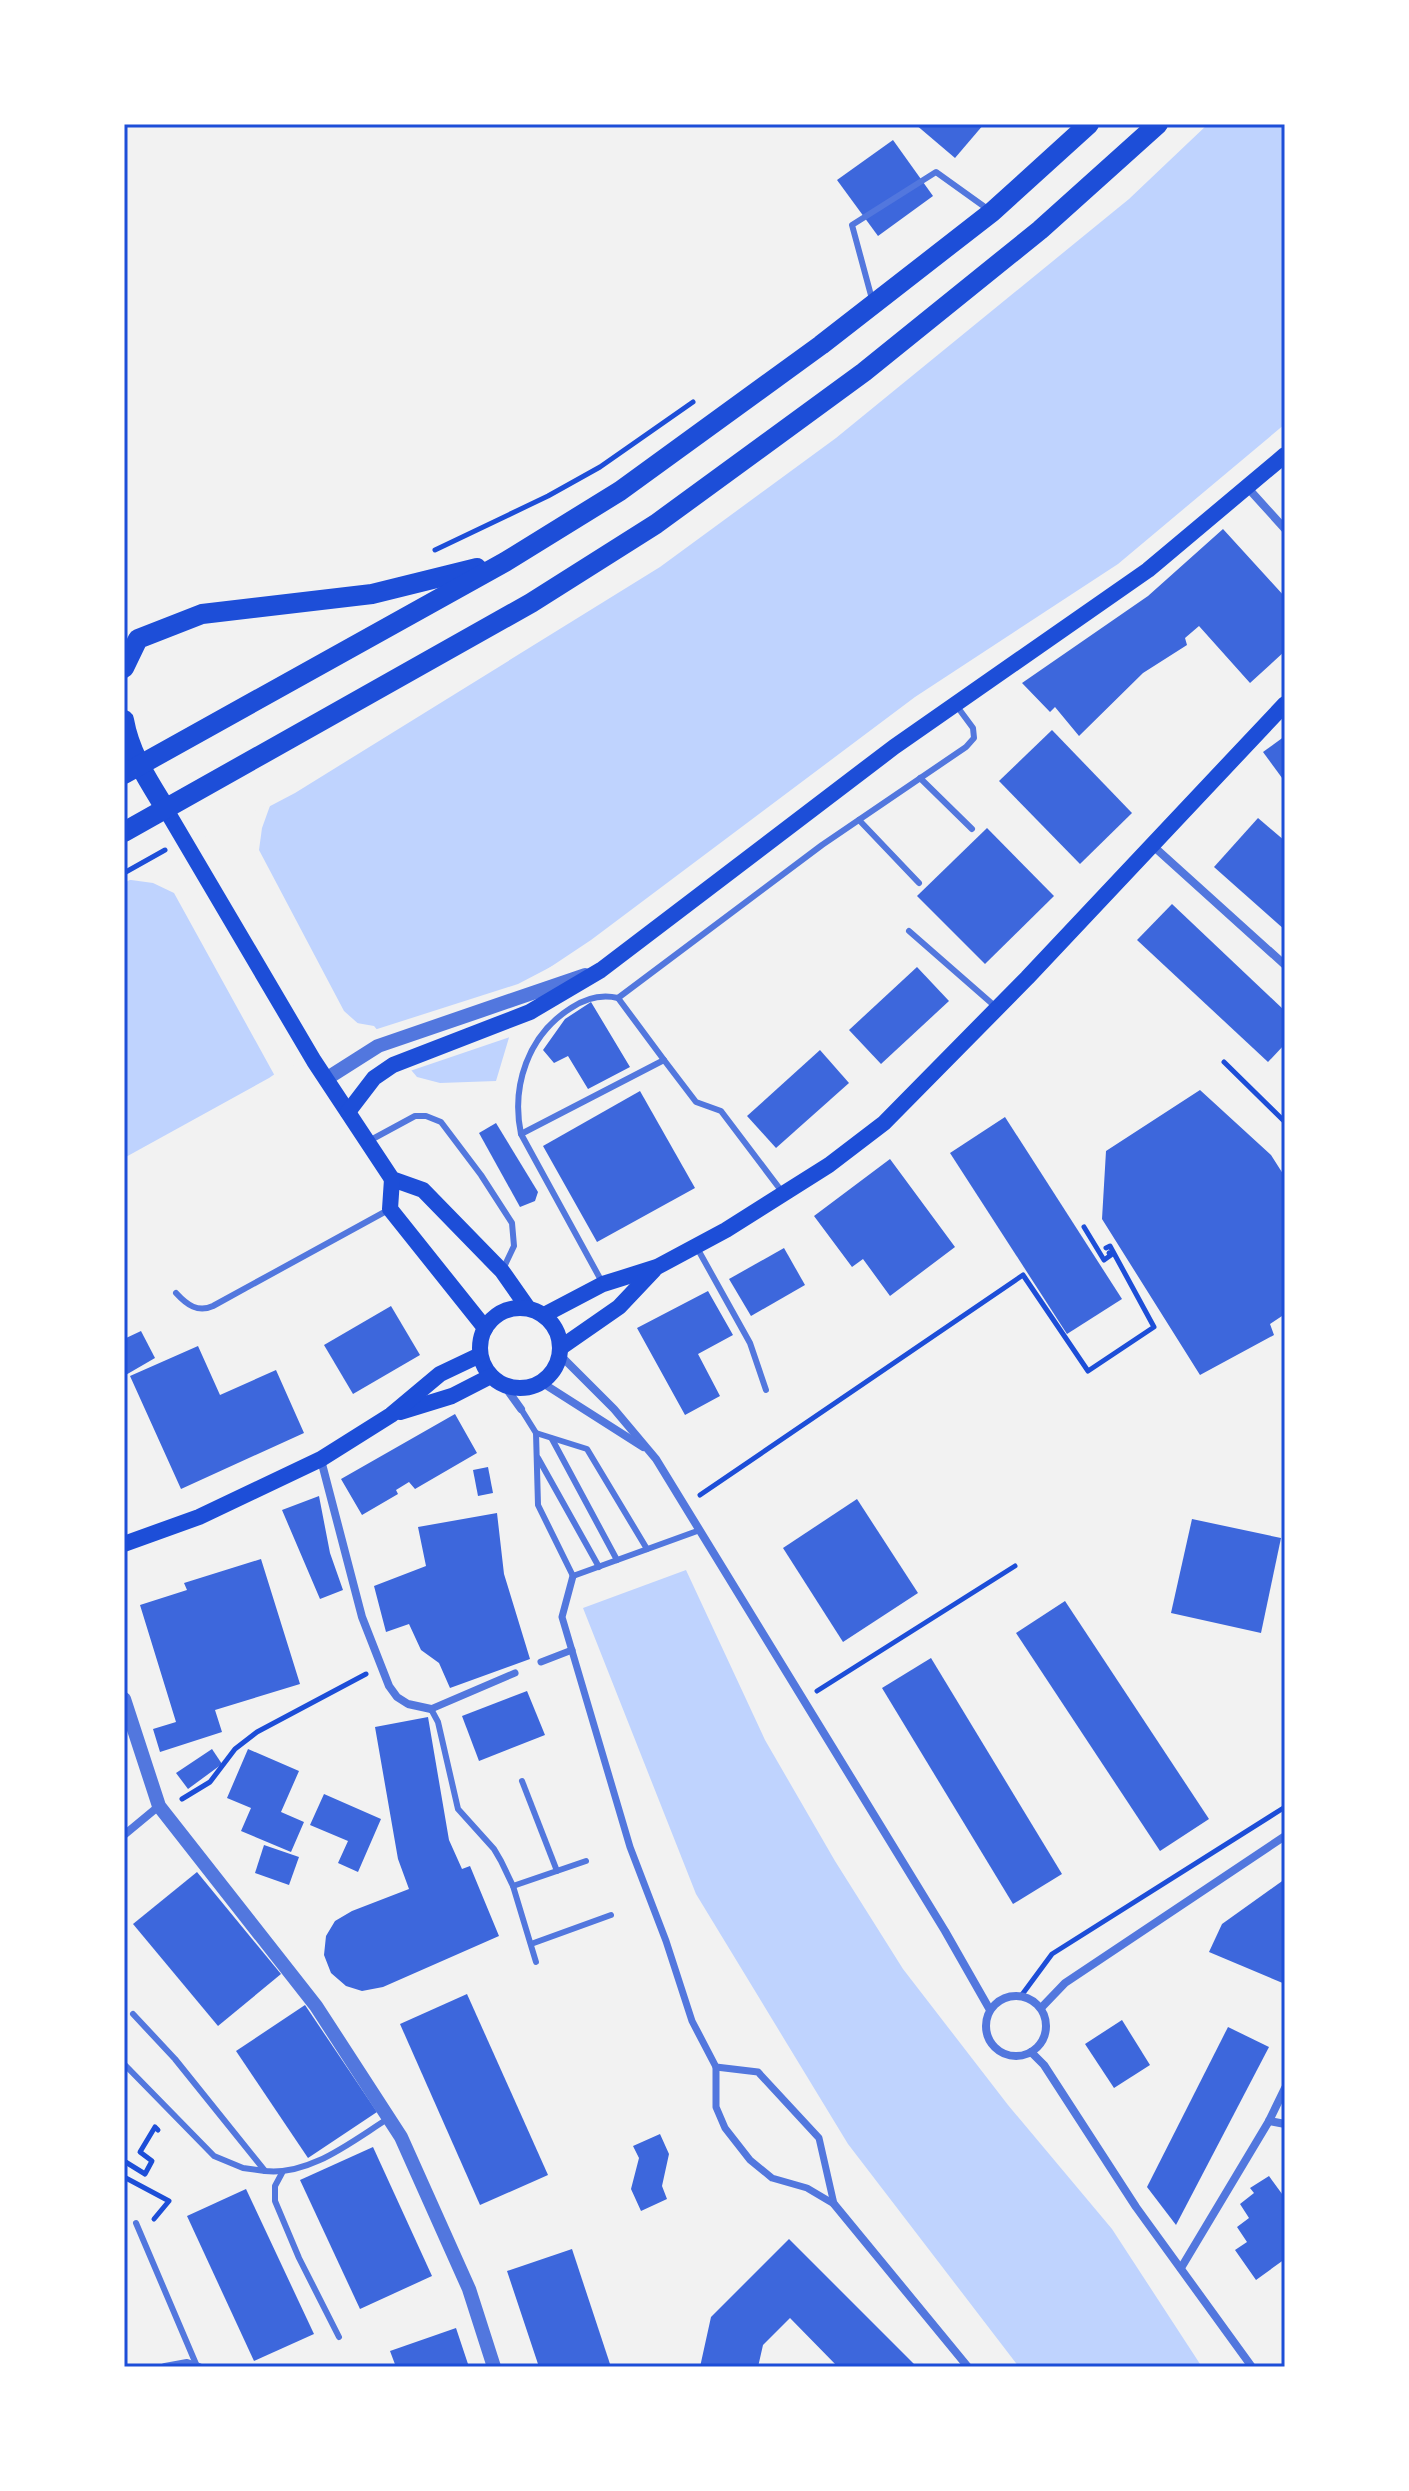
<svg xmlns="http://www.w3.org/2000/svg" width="1409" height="2491" font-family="Bitter,serif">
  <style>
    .water { fill: #bfd3fe }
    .pier { fill: #f2f2f2 }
    .building { fill: #3d67dc }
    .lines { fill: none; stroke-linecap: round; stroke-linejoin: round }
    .path { stroke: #1d4ed8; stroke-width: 5 }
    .service { stroke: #5277de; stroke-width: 6 }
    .pedestrian { stroke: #5277de; stroke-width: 7 }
    .minor { stroke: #5277de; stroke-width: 8 }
    .tertiary { stroke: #5277de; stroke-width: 14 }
    .secondary { stroke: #1d4ed8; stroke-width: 16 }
    .primary { stroke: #1d4ed8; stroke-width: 20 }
    .neatline { fill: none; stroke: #1d4ed8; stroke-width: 3 }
  </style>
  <rect width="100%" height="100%" fill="#f2f2f2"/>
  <g class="water">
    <polygon points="1208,124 1285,124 1285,424 1118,564 915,697 591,940 525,984 496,1081 440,1083 417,1077 374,1026 351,1022 269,1078 124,1158 124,883 295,793 660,567 836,438 1129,199"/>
    <polygon points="686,1570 765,1740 835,1861 903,1969 1008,2105 1112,2229 1202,2367 1019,2367 848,2144 696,1894 583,1608"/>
  </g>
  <g class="pier">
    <polygon points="271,803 262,828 259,850 344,1011 362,1027 352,1026 276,1078 174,893 153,883 124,879"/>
    <polygon points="585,949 528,986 513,1036 407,1072 374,1030 518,984"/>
  </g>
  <g class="building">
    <polygon points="915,124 984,124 955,158"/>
    <polygon points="893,140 933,196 878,236 837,180"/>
    <polygon points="1223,529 1285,597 1285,651 1250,683 1199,626 1185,638 1187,645 1143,673 1079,736 1055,707 1050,712 1022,683 1148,596"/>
    <polygon points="1052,730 1132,813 1080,864 999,781"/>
    <polygon points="1285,736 1285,782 1263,752"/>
    <polygon points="1258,818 1285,841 1285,930 1214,867"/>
    <polygon points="987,828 1054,896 985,964 917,896"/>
    <polygon points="1172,904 1285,1011 1285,1044 1268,1062 1137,940"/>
    <polygon points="917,967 949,1001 881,1064 849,1030"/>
    <polygon points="591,1002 630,1067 588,1089 568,1056 554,1063 543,1050 565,1019"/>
    <polygon points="820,1050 849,1083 776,1148 747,1116"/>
    <polygon points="1200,1090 1271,1155 1285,1177 1285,1314 1270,1324 1274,1335 1200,1375 1102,1219 1106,1151"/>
    <polygon points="640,1091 695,1188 597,1242 543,1146"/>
    <polygon points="1005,1117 1122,1299 1067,1334 950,1153"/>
    <polygon points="496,1123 538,1192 535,1201 520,1207 479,1133"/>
    <polygon points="890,1159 955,1247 890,1296 863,1259 852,1267 814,1216"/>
    <polygon points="784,1248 805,1285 751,1316 729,1279"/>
    <polygon points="708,1291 733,1335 698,1354 720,1396 685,1415 637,1328"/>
    <polygon points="391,1306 420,1355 353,1394 324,1345"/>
    <polygon points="141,1331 155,1358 124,1376 124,1339"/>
    <polygon points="198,1346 220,1395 276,1370 304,1433 181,1489 130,1376"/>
    <polygon points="455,1414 477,1453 415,1489 409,1482 396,1490 398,1494 362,1515 341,1479"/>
    <polygon points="488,1467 493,1493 478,1496 473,1470"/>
    <polygon points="319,1496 330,1553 343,1590 320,1599 282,1510"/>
    <polygon points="857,1499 918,1593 843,1642 783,1548"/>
    <polygon points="497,1513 504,1574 530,1659 450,1688 439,1663 421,1650 409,1624 386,1632 374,1586 426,1566 418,1527"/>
    <polygon points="1192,1519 1281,1538 1261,1633 1171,1613"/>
    <polygon points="261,1559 300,1684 215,1710 222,1732 160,1752 153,1729 176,1722 140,1605 187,1590 184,1583"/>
    <polygon points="1065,1601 1209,1819 1160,1851 1016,1633"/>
    <polygon points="931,1658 1062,1874 1013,1904 882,1688"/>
    <polygon points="527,1691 545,1735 479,1761 462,1716"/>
    <polygon points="428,1717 449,1840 462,1869 470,1866 499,1936 383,1987 362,1991 346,1986 331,1973 324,1955 326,1936 335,1921 352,1911 409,1889 398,1859 375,1727"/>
    <polygon points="212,1749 222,1764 188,1789 176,1773"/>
    <polygon points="248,1749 299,1771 281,1812 304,1822 291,1852 241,1831 251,1808 227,1798"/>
    <polygon points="324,1794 381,1819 358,1872 338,1863 348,1841 310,1825"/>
    <polygon points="264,1845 299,1857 289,1885 255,1873"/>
    <polygon points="197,1872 281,1974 218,2026 133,1924"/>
    <polygon points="1285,1879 1285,1984 1209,1952 1222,1924"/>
    <polygon points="467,1994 548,2175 480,2205 400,2024"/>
    <polygon points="305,2005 377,2112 308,2158 236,2051"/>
    <polygon points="1122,2020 1150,2065 1114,2088 1085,2044"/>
    <polygon points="1228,2027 1269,2047 1176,2225 1147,2187"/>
    <polygon points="660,2134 669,2154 662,2186 667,2199 641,2211 631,2189 639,2158 633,2146"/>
    <polygon points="373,2147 432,2276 360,2309 300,2180"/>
    <polygon points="1269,2176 1285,2198 1285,2259 1256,2280 1235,2250 1247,2242 1237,2227 1249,2218 1240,2204 1254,2193 1250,2188"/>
    <polygon points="246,2189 314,2334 254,2361 187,2216"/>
    <polygon points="789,2239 917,2367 838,2367 790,2318 763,2345 758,2367 700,2367 711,2317"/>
    <polygon points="572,2249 611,2367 539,2367 507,2271"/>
    <polygon points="456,2328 469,2367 396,2367 390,2351"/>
  </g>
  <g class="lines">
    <g class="path">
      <polyline points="435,550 548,496 600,467 693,402"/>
      <polyline points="124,873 165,850"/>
      <polyline points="1224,1062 1285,1122"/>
      <polyline points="1084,1227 1104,1260 1111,1255 1109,1253"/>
      <polyline points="700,1495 1023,1275 1088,1371 1154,1327 1110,1246 1106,1248"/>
      <polyline points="817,1691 1015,1566"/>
      <polyline points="182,1799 210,1782 235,1749 257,1732 366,1674"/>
      <polyline points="1021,1996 1052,1954 1285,1807"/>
      <polyline points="124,2161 145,2174 152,2161 140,2152 155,2127 158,2130"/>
      <polyline points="124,2177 169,2201 154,2219"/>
    </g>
    <g class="service">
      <polyline points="872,299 852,225 936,172 989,210"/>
      <polyline points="920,778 972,829"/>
      <polyline points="859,820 919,883"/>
      <polyline points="909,931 997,1008"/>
      <polyline points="664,1060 618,998 822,845 966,747 974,738 973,728 956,705"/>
      <path d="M521,1134C511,1086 528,1035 571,1008C586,998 601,994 618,998"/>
      <polyline points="367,1142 415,1116 426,1116 441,1122 481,1175 512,1223 514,1246 504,1267"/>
      <polyline points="696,1246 750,1343 766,1390"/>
      <polyline points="602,1282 521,1134 664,1060 696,1102 721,1111 783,1193"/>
      <path d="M176,1293C187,1305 198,1313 213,1306L390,1209"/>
      <polyline points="521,1409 536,1433 538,1505 573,1576 700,1530"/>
      <polyline points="536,1433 587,1449 647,1549"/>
      <polyline points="552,1439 617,1560"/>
      <polyline points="538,1458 599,1567"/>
      <polyline points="431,1709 438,1722 458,1809 494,1849 501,1861 513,1886 536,1962"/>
      <polyline points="522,1781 557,1871"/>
      <polyline points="513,1886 586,1861"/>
      <polyline points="531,1944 611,1915"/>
      <path d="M133,2014L175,2059L265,2171C310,2176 352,2141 389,2118"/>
      <polyline points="124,2064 214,2156 243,2168 265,2171"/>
      <polyline points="282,2173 275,2186 275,2201 299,2258 339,2337"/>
      <polyline points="136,2223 196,2364"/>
    </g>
    <g class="pedestrian">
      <polyline points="573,1576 562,1617 630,1847 666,1941 692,2021 716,2067 758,2072 819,2138 834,2204"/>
      <polyline points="541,1662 572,1650"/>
      <polyline points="431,1709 515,1673"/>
      <polyline points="716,2067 716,2107 725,2128 750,2160 772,2178 807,2188 834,2204"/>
    </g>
    <g class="minor">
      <polyline points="1247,487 1285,529"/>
      <polyline points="1152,845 1285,965"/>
      <polyline points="560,1355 614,1409 656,1459 945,1931 990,2010"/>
      <polyline points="541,1382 643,1447"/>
      <polyline points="503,1384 521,1409"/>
      <polyline points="321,1460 362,1617 389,1686 397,1697 408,1704 431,1709"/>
      <polyline points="124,1835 159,1806"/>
      <circle cx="1016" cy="2026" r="30"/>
      <polyline points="1041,2008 1065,1983 1285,1836"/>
      <polyline points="1031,2052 1044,2065 1136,2207 1252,2367"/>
      <polyline points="1269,2121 1285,2124"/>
      <polyline points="834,2204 968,2367"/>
      <polyline points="1181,2268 1269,2121 1285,2088"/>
      <polyline points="165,2367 187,2363 199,2367"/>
    </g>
    <g class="tertiary">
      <polyline points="326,1079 378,1046 585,975"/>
      <polyline points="124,1699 159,1806 316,2006 401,2137 469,2289 494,2367"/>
    </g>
    <g class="secondary">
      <polyline points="165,808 314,1061 392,1179 423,1190 502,1271 528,1308"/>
      <polyline points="348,1112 374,1078 393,1065 530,1012 601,970 894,747 1148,570 1285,455"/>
      <polyline points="392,1179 390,1209 485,1328"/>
      <circle cx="520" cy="1348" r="40"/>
      <polyline points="544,1315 603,1284 657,1267 726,1230 829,1165 884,1123 1027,978 1285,704"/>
      <polyline points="560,1348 619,1307 654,1270"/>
      <polyline points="400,1412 452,1396 491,1376"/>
      <polyline points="124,1544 199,1517 321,1459 391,1415 440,1374 480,1355"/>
    </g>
    <g class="primary">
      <polyline points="124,668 138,639 202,614 372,594 477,568"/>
      <path d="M124,720C130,754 148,780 165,808"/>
      <polyline points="124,774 505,562 620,491 821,345 992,212 1089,124"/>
      <polyline points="124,832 531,603 656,524 864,372 1040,230 1158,124"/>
    </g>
  </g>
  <rect width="1409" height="2491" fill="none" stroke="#ffffff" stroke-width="252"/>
  <rect x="126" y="126" width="1157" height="2239" class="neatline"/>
</svg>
